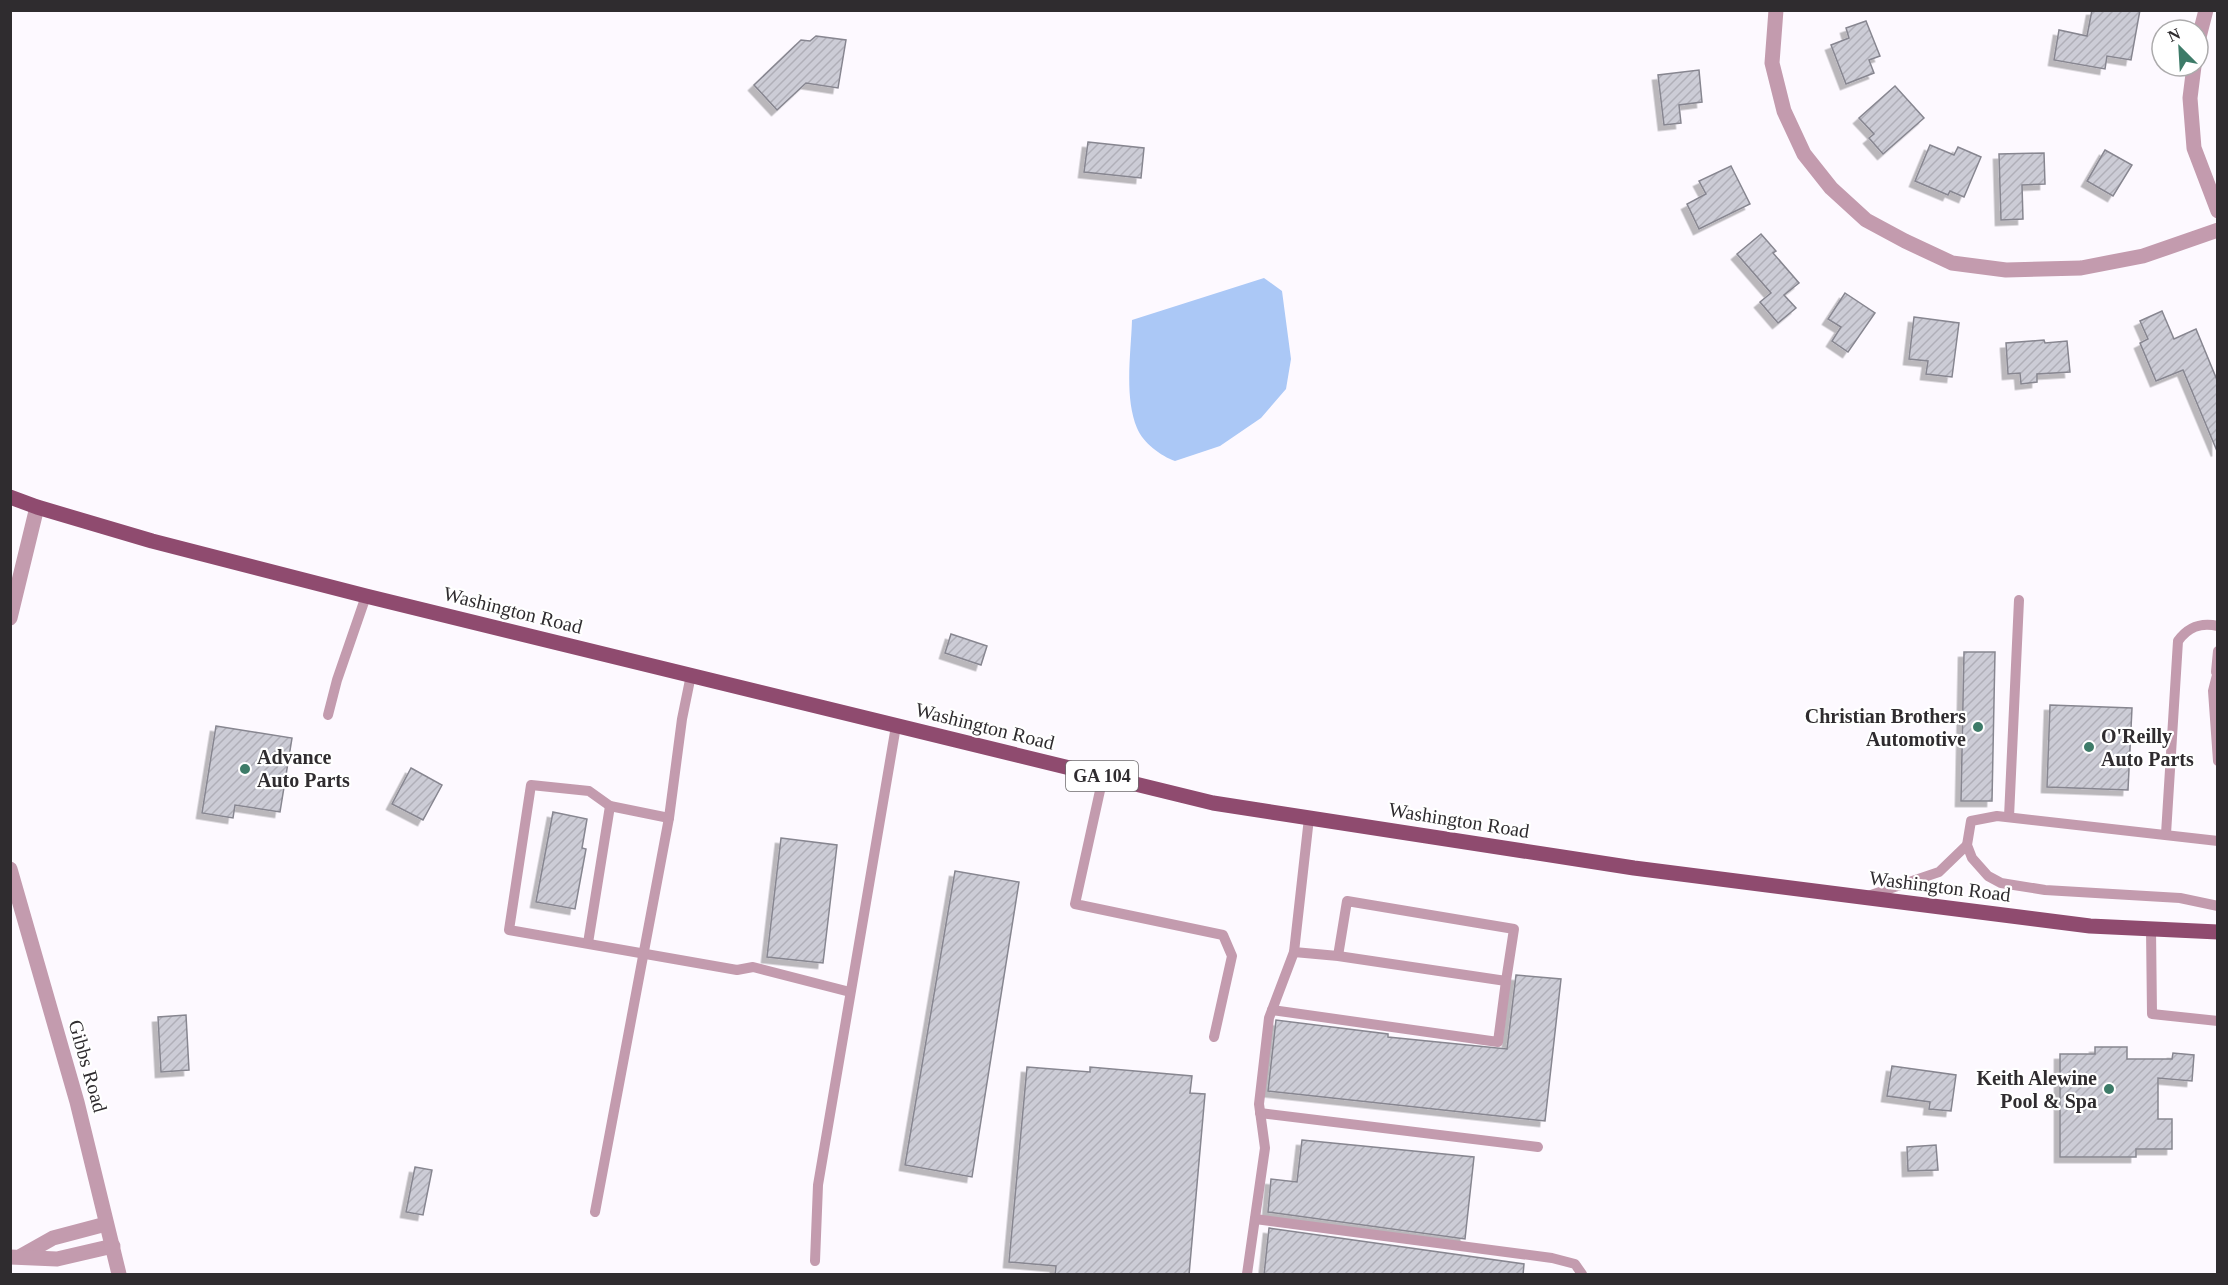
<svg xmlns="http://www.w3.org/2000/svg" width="2228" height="1285" font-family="'Times New Roman',serif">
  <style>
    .water { fill: #abc8f6 }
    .building { fill: url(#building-hatch); stroke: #878690; stroke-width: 1.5; filter: url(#shadow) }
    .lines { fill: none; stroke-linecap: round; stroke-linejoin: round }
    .service { stroke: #c39bae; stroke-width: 10 }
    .minor { stroke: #c39bae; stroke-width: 15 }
    .tertiary { stroke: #c39bae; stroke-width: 15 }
    .primary { stroke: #8f4b6f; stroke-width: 15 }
    .poi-dot { fill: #3d7b68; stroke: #fff; stroke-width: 2 }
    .labels { text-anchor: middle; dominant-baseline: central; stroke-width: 4.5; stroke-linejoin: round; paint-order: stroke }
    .shield { fill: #fff; stroke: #6d6b6d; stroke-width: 1.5 }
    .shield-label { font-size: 18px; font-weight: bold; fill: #2f2c2f }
    .street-label { font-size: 20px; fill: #2f2c2f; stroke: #fff }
    .poi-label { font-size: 20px; font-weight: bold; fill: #2f2c2f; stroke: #fff; text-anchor: end }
  </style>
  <defs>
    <pattern id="building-hatch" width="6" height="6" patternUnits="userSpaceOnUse" patternTransform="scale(1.5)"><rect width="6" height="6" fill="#ccccd6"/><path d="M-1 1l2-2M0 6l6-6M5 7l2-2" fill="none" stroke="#b0afb8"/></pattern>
    <filter id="shadow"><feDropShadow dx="-5.5" dy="5.5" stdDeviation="0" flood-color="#0004"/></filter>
  </defs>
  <rect width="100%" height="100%" fill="#fdf9ff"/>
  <path class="water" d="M1264,278L1282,291L1291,359L1286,389L1261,418L1220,446L1175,461C1161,456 1143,443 1137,428C1124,397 1131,353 1132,320Z"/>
  <g class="building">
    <polygon points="2092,10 2140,10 2131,60 2107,56 2105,69 2054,60 2059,30 2087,36"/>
    <polygon points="1866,21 1880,56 1869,60 1874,73 1846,84 1831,45 1849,38 1846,28"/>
    <polygon points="816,36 846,40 838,88 806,83 777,110 754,85 801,40 810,41"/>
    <polygon points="1699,70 1702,102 1679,105 1681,123 1664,125 1658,75"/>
    <polygon points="1895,86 1924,118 1883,154 1869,138 1874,134 1859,118"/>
    <polygon points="1088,142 1144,148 1141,178 1084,172"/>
    <polygon points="1930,145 1954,155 1958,147 1981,157 1964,197 1950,191 1948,195 1915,181"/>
    <polygon points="2105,150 2132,165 2113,196 2087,181"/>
    <polygon points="2044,153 2045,184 2022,185 2023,219 2001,220 1999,154"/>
    <polygon points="1731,166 1750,204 1699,229 1687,204 1706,194 1699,181"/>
    <polygon points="1761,234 1776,251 1773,253 1799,283 1784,295 1796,308 1778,323 1760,302 1771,293 1737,254"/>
    <polygon points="1845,293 1875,313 1848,352 1832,341 1841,327 1828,319"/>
    <polygon points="2162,311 2174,339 2196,329 2217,380 2217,451 2183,370 2156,381 2140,343 2148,339 2140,321"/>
    <polygon points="1914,317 1959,323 1952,377 1926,374 1928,361 1909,359"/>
    <polygon points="2044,340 2045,343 2067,341 2070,372 2037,374 2037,382 2021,384 2020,373 2008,374 2006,343"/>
    <polygon points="951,634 987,646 981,665 945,653"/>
    <polygon points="1964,652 1995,652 1992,801 1961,801"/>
    <polygon points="2050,705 2132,708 2128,790 2047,787"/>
    <polygon points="216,726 292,738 280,812 235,805 233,818 202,813"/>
    <polygon points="411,768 442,785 423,820 392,804"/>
    <polygon points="553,812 587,819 582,848 586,849 575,909 536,902"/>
    <polygon points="781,838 837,845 823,963 767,957"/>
    <polygon points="955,871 1019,882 972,1177 905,1165"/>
    <polygon points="1516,975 1561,979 1545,1121 1268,1091 1276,1020 1388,1034 1388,1037 1507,1049"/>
    <polygon points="186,1015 189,1070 161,1072 158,1017"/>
    <polygon points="2095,1047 2127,1047 2127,1059 2172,1059 2173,1053 2194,1055 2192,1081 2158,1078 2158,1119 2172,1119 2172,1149 2136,1149 2136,1157 2060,1157 2060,1054 2095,1054"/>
    <polygon points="1892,1066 1956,1075 1951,1111 1929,1109 1930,1102 1887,1096"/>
    <polygon points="1027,1067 1090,1072 1090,1067 1192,1076 1190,1093 1205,1094 1189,1275 1055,1275 1056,1266 1009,1262"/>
    <polygon points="1302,1140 1474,1157 1465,1239 1268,1212 1271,1179 1297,1182"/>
    <polygon points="1936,1145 1938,1170 1908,1171 1907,1147"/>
    <polygon points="415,1167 432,1170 423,1215 406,1212"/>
    <polygon points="1269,1228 1524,1264 1523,1275 1264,1275"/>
  </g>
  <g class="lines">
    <g class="service">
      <polyline points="2218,671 2213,691 2218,761"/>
      <polyline points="2216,672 2218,651"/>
      <polyline points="328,715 337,680 366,596"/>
      <polyline points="1103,777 1075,904 1223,935 1232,956 1214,1037"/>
      <polyline points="2009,817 2019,600"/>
      <polyline points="669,818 610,806 589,791 531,785 509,930 737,970 753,967 850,992"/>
      <path d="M2166,834L2178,641C2188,627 2200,622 2218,626"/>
      <polyline points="2218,841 1997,816 1971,821 1967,845 1972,858 1988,876 2001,883 2045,890 2180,898 2218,906"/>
      <polyline points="1868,896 1939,872 1967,845"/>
      <polyline points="2151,929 2152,1014 2218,1021"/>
      <polyline points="588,943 610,806"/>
      <polyline points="1294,952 1338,956 1506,981 1514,929 1347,901 1338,956"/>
      <polyline points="1272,1010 1498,1042 1506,981"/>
      <polyline points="1260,1113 1538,1147"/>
      <polyline points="595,1212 669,818 682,719 691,675"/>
      <polyline points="1255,1219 1552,1258 1575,1264 1582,1274"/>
      <polyline points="815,1261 818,1185 896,726"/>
      <polyline points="1247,1274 1265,1148 1259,1104 1269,1018 1294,952 1309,818"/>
    </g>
    <g class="minor">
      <polyline points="1776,10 1772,63 1784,111 1804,154 1831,188 1866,220 1905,241 1952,263 2006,270 2081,268 2143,256 2218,230"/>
      <polyline points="2198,41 2206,10"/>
      <polyline points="2194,66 2190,98 2194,148 2218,211"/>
      <polyline points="21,1256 53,1238 106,1224"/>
      <polyline points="10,1257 57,1259 113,1246"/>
    </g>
    <g class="tertiary">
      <polyline points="10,618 37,507"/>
      <polyline points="10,869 77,1102 119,1274"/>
    </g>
    <polyline class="primary" points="10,497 37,507 152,541 366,596 1213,803 1634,868 2090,926 2218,932"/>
  </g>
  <g class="poi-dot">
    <circle cx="1978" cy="727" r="6"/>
    <circle cx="2089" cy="747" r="6"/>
    <circle cx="245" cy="769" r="6"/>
    <circle cx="2109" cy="1089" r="6"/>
  </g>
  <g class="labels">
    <rect class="shield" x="1066" y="761" width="72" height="30" rx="4.5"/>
    <g class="shield-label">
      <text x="1102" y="776">GA 104</text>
    </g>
    <g class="street-label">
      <text transform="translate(513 610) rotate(14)">Washington Road</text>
      <text transform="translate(985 726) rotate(14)">Washington Road</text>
      <text transform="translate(1459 820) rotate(9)">Washington Road</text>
      <text transform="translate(1940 886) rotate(7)">Washington Road</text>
      <text transform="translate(88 1066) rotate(74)">Gibbs Road</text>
    </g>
    <g class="poi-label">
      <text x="1966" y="716">Christian Brothers<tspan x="1966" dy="23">Automotive</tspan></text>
      <text x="2101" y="736" text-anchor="start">O'Reilly<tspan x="2101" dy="23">Auto Parts</tspan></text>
      <text x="257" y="757" text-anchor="start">Advance<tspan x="257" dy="23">Auto Parts</tspan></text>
      <text x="2097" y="1078">Keith Alewine<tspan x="2097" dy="23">Pool &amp; Spa</tspan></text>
    </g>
  </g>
  <rect width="2228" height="1285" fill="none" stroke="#2f2c2f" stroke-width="24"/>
  <g transform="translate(2180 48) rotate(336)"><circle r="28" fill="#ffffff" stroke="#acabac" stroke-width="1.5"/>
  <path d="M0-4.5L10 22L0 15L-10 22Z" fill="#3d7b68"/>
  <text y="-9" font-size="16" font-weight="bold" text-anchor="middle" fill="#2f2c2f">N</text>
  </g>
</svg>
